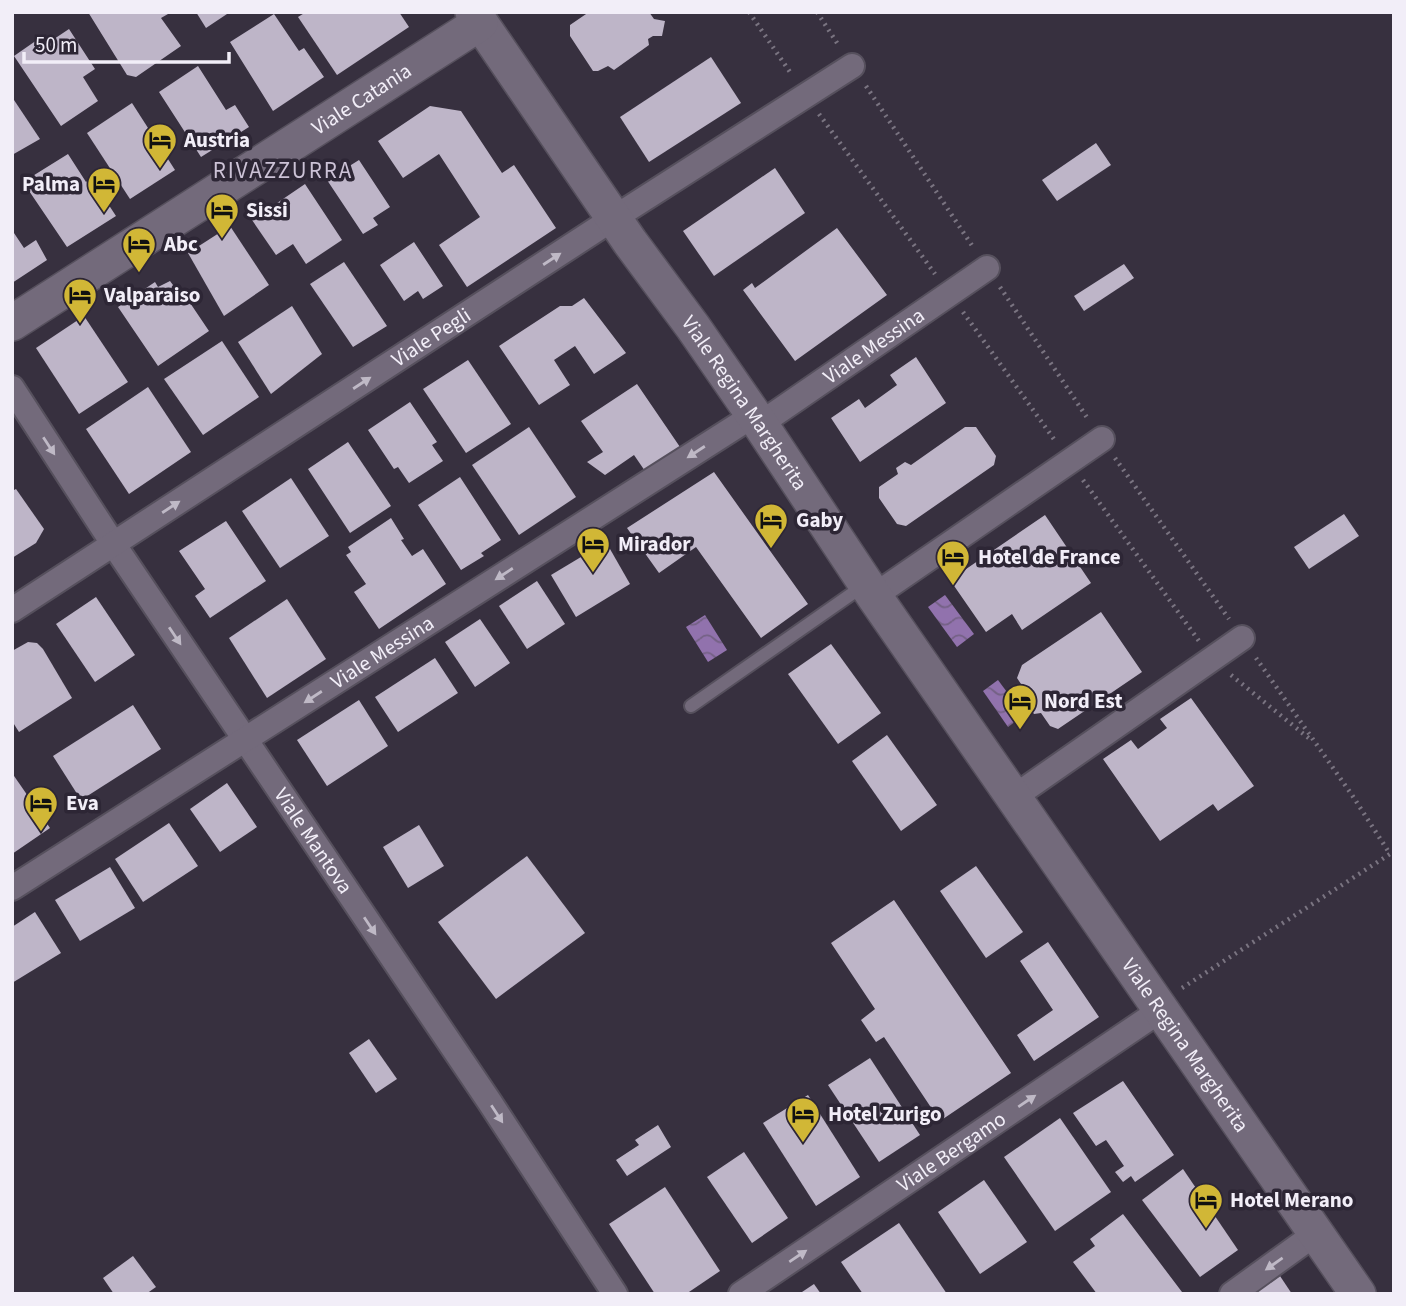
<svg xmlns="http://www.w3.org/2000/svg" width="1406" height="1306" font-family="'Source Sans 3',sans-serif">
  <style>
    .water { fill: url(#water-waves) }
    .building { fill: #beb5c8 }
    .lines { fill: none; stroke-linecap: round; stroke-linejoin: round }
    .lane-casing { stroke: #56505d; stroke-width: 16 }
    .street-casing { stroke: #56505d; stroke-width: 28 }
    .secondary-casing { stroke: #56505d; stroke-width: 38 }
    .path { stroke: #7a7481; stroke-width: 4.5; stroke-dasharray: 2 5; stroke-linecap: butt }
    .lane { stroke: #736a7b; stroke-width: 12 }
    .street { stroke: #736a7b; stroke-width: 24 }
    .secondary { stroke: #736a7b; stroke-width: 35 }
    .oneway { fill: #bfb9c6 }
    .labels { text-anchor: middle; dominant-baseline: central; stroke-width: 7; stroke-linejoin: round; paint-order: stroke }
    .street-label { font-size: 21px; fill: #f2eef8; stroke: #2d2635 }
    .poi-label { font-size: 21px; font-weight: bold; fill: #f2eef8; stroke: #2d2635; text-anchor: start }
    .neighbourhood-label { font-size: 23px; letter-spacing: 2px; fill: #ccc2d6; stroke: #2d2635 }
  </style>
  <defs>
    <pattern id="water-waves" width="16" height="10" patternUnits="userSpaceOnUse" patternTransform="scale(1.75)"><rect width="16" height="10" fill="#9172ad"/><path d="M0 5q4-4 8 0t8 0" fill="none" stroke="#746185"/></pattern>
  </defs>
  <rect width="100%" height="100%" fill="#37303f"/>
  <g class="water">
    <polygon points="945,595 974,634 957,647 928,607"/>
    <polygon points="705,615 727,650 708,662 686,627"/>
    <polygon points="998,680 1024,715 1008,727 983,691"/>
  </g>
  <g class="building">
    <polygon points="88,12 166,12 168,14 161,18 181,46 136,77 127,75"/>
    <polygon points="196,12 230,12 206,28"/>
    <polygon points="306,12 399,12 409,27 337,75 298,17"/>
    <polygon points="589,12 649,12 654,19 665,21 662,36 653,36 648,39 649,45 614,70 608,66 598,71 593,71 570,36 570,25"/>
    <polygon points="274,14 299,51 304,48 324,77 273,111 230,42"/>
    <polygon points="69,29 95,69 83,77 98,101 61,126 14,56 37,40 42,47"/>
    <polygon points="711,57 741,103 649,162 620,117"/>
    <polygon points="198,66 226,110 235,105 249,127 201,157 159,92"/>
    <polygon points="12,97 40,139 12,155"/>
    <polygon points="132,103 175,170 130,199 87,133"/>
    <polygon points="430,106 461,111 502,173 514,165 556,228 467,287 439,245 480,217 439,154 403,178 378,141"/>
    <polygon points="1096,143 1111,165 1057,201 1042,180"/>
    <polygon points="68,154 86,182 91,178 116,216 67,247 23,182"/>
    <polygon points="359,160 390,207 373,218 378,225 363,234 327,180"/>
    <polygon points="775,168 805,213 714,276 683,231"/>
    <polygon points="305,184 342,240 306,264 293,244 276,255 252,220"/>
    <polygon points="230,226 269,285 224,316 188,253"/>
    <polygon points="837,228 887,295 795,361 743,290 752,283 755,288"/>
    <polygon points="12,230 24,248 36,240 47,260 12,283"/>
    <polygon points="414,242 443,286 423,299 418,291 404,301 380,265"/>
    <polygon points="344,262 387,326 353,347 310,284"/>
    <polygon points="1124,264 1134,278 1084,311 1074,296"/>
    <polygon points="170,281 179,293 182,291 209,331 158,366 118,307 155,282 158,287"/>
    <polygon points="584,298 626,353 594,374 575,346 554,360 570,385 539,405 499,346 560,306 572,306"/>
    <polygon points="292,306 322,354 271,394 238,342"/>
    <polygon points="84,316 128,382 79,414 36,348"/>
    <polygon points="222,341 259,397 203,435 164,379"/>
    <polygon points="916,357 946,403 860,462 831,418 859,399 865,408 897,385 890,375"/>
    <polygon points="468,360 511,424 466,453 423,389"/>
    <polygon points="637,384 680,447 645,471 634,455 605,475 587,462 603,452 581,421"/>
    <polygon points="148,387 191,452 129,494 86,429"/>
    <polygon points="410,402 437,442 432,445 443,461 409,483 398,467 394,469 368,430"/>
    <polygon points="529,427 576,497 519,535 472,465"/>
    <polygon points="965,427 976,427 996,456 994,465 906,526 897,524 879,498 879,487 898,474 896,468 905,462 911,465"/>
    <polygon points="348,442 391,506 350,533 308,469"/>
    <polygon points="714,472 808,604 761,638 696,547 659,573 627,528"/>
    <polygon points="460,477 501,540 481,553 484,556 461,570 418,505"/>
    <polygon points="291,478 329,536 280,568 242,511"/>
    <polygon points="16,489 44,529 36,543 12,558 12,491"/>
    <polygon points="1344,514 1359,536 1309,569 1294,547"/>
    <polygon points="1045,515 1091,583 1022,630 1012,614 986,632 950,580"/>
    <polygon points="391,518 404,539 401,540 412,556 423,549 446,584 379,629 354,592 366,584 346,555 351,552 348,547"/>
    <polygon points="226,521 266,581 210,618 195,596 205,589 179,551"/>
    <polygon points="606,542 630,584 576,617 551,575"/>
    <polygon points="537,581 565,624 527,649 499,606"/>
    <polygon points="96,597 135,655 95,682 56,624"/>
    <polygon points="287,599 326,659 267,698 229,638"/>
    <polygon points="1101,612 1142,672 1058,729 1050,726 1041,713 1034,714 1021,696 1023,687 1017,678 1022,665"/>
    <polygon points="480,619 510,663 475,687 445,642"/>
    <polygon points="28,642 37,643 43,649 72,698 19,732 12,721 12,651"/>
    <polygon points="831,644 881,713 838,744 788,674"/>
    <polygon points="435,658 458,693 398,732 375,697"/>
    <polygon points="1191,698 1254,786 1218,811 1213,804 1160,841 1103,759 1131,740 1138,749 1167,728 1160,719"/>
    <polygon points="359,700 388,746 327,786 297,740"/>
    <polygon points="133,705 161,749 81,800 53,756"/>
    <polygon points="887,735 937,805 901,831 852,761"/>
    <polygon points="12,773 50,828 12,854"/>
    <polygon points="227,783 257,827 220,852 190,809"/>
    <polygon points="169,823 198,866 143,902 115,859"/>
    <polygon points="419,825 444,866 408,888 383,847"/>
    <polygon points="527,856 585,933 496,999 438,922"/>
    <polygon points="976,866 1023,932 986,958 940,891"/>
    <polygon points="110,867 135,908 80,941 55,900"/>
    <polygon points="894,900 1011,1073 940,1121 884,1037 876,1042 861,1020 875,1009 831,943"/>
    <polygon points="35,912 61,953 12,983 12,927"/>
    <polygon points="1048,942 1099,1017 1034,1061 1017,1035 1053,1010 1020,961"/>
    <polygon points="369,1039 397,1079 376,1093 349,1053"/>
    <polygon points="870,1058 920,1135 879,1162 828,1085"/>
    <polygon points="1123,1081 1174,1155 1135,1182 1131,1176 1123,1182 1115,1172 1124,1166 1106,1140 1096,1146 1073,1113"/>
    <polygon points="808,1095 860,1177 816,1206 763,1123"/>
    <polygon points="1060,1118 1111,1192 1055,1231 1004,1157"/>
    <polygon points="658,1125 671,1147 627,1176 616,1160 639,1145 635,1140"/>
    <polygon points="744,1152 788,1218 752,1243 707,1177"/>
    <polygon points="1183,1169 1238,1250 1200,1277 1142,1200"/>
    <polygon points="984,1180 1027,1242 980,1274 938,1212"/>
    <polygon points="665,1187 720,1271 686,1294 655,1294 609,1224"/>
    <polygon points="1123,1214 1182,1292 1180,1294 1097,1294 1073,1262 1095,1246 1090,1239"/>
    <polygon points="899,1223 947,1294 863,1294 841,1262"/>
    <polygon points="133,1256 156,1287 146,1294 114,1294 103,1278"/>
    <polygon points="1280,1276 1292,1294 1254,1294"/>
    <polygon points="814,1284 821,1294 799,1294"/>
  </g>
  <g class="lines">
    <g class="lane-casing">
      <polyline id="lane" points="691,706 863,586"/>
    </g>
    <g class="street-casing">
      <g id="street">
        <path id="s1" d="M12,388L114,545L489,1101L615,1294"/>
        <path id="s2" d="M760,424L987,268"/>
        <polyline points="874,596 1102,439"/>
        <path id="s3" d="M12,610L614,218L852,66"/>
        <polyline points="1014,797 1242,638"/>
        <path id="s4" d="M12,888L754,415"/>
        <path id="s5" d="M741,1294L1161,1010"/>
        <polyline points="1232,1294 1315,1234"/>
      </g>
    </g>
    <g class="secondary-casing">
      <g id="secondary">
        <path id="s6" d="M473,12L630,242L693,327L760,424L874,596L1358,1294"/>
        <path id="s7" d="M12,323L480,23"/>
      </g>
    </g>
    <g class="path">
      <polyline points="749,12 792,75"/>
      <polyline points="817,12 839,46"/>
      <polyline points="866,86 973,247"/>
      <polyline points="819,114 935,274"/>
      <polyline points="1000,287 1088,419"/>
      <polyline points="963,312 1056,442"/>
      <polyline points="1115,458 1229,619"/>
      <polyline points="1083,480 1199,641"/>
      <polyline points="1231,675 1311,740"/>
      <polyline points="1182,988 1390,854 1352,795 1256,658"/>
    </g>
    <use href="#lane" class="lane"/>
    <use href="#street" class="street"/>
    <use href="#secondary" class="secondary"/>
  </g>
  <defs><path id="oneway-solid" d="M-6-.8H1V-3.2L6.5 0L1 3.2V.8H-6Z" transform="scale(1.75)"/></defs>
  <g class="oneway">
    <use href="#oneway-solid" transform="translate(552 259) rotate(-33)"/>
    <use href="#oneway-solid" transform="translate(362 383) rotate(-33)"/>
    <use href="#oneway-solid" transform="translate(49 446) rotate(57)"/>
    <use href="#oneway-solid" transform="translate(696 452) rotate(147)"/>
    <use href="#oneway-solid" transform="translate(171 507) rotate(-33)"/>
    <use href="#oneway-solid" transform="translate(504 574) rotate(147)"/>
    <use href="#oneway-solid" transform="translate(175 636) rotate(56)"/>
    <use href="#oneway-solid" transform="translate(313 697) rotate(147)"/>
    <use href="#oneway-solid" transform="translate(370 926) rotate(56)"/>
    <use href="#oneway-solid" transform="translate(1027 1101) rotate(-34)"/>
    <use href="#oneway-solid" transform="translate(497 1114) rotate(57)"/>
    <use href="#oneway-solid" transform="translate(798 1256) rotate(-34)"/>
    <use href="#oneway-solid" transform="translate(1274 1264) rotate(145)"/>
  </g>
  <defs>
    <g id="hotel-pin" transform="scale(1.75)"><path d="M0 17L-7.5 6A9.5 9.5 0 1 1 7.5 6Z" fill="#d1b736" stroke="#2d2635"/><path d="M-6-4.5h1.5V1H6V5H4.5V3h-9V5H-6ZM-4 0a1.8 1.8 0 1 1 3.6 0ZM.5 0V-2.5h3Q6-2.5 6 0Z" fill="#111"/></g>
  </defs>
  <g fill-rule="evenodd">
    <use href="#hotel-pin" x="160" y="140"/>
    <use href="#hotel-pin" x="104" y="184"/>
    <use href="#hotel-pin" x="222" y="210"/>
    <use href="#hotel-pin" x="139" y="244"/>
    <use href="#hotel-pin" x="80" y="295"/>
    <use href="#hotel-pin" x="771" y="520"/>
    <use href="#hotel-pin" x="593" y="544"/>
    <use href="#hotel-pin" x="953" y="557"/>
    <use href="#hotel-pin" x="1020" y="701"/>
    <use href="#hotel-pin" x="41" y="803"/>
    <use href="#hotel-pin" x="803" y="1114"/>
    <use href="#hotel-pin" x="1206" y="1200"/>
  </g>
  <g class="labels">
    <g class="street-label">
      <text stroke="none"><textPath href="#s7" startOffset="415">Viale Catania</textPath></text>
      <text stroke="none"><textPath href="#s3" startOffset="500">Viale Pegli</textPath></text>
      <text stroke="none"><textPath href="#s2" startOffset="138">Viale Messina</textPath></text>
      <text stroke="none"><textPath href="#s6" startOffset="476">Viale Regina Margherita</textPath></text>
      <text stroke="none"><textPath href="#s4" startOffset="439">Viale Messina</textPath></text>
      <text stroke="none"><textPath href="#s1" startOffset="544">Viale Mantova</textPath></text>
      <text stroke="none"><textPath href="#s6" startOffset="1255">Viale Regina Margherita</textPath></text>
      <text stroke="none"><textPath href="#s5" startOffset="254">Viale Bergamo</textPath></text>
    </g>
    <g class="poi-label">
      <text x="184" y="140">Austria</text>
      <text x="80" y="184" text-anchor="end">Palma</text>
      <text x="246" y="210">Sissi</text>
      <text x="164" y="244">Abc</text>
      <text x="104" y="295">Valparaiso</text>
      <text x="796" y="520">Gaby</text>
      <text x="618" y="544">Mirador</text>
      <text x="978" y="557">Hotel de France</text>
      <text x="1044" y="701">Nord Est</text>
      <text x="66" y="803">Eva</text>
      <text x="828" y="1114">Hotel Zurigo</text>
      <text x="1230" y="1200">Hotel Merano</text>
    </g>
    <g class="neighbourhood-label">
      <text x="283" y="170">RIVAZZURRA</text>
    </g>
  </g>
  <rect width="1406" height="1306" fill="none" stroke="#f2eef8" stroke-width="28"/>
  <path d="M24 52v10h205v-10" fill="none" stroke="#f2eef8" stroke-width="3.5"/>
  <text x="35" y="52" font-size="21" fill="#f2eef8" stroke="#2d2635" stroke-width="5" paint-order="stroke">50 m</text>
</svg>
